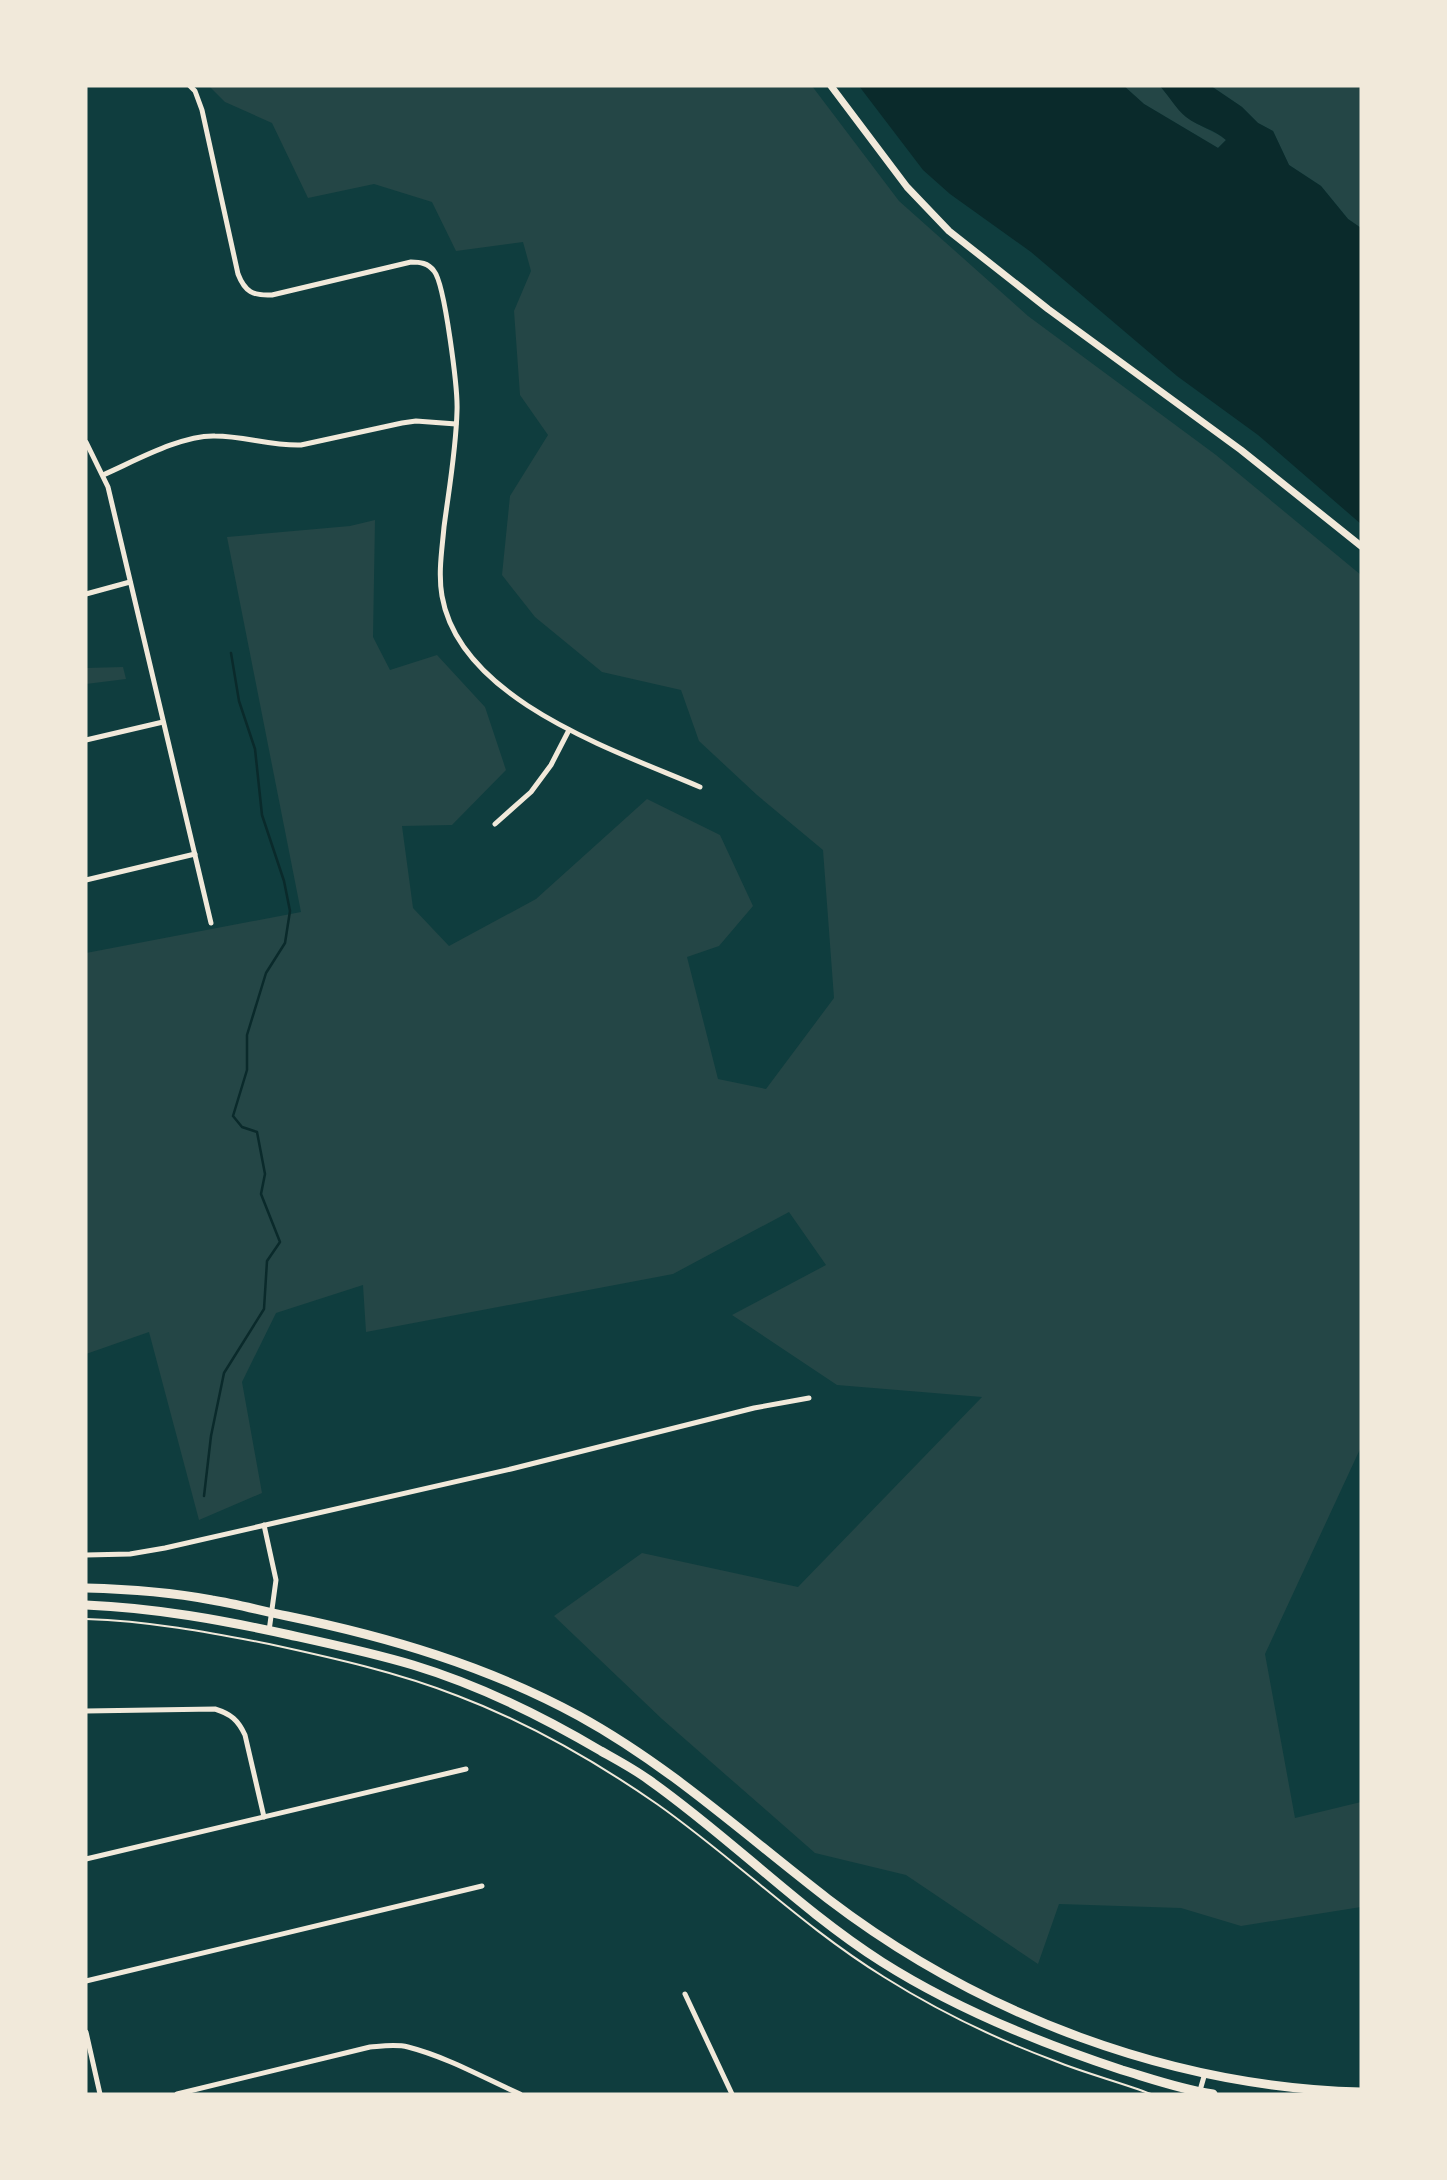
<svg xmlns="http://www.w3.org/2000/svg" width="1447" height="2180" font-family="'Noto Sans',sans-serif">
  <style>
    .green { fill: #244646 }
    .water { fill: #0a2a2b }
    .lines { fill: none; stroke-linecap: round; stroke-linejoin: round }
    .stream { stroke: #0a2a2b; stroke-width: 2.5 }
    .path { stroke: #f1e9da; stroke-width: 2 }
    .minor { stroke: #f1e9da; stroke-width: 5 }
    .tertiary { stroke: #f1e9da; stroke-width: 7 }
    .primary { stroke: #f1e9da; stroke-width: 9 }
  </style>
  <rect width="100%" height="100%" fill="#0f3d3e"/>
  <g class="green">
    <polygon points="209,86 812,86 899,201 1028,316 1216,455 1361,575 1361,1447 1265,1654 1295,1818 1361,1802 1361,1907 1241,1926 1181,1908 1059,1904 1038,1964 906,1875 815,1853 662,1719 554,1616 642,1553 798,1587 982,1397 837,1385 732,1315 826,1265 789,1212 673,1274 366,1332 363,1285 276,1313 242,1382 262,1493 199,1520 149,1332 86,1354 86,953 301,912 227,537 350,526 375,520 373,637 390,670 437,655 485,707 506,770 452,825 402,826 413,908 449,946 536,899 647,799 720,835 753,906 719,946 687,957 718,1079 766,1089 834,998 823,850 757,795 699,741 681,690 602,672 535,617 502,575 510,496 548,435 520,395 514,311 531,271 523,242 456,251 432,202 374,184 308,198 272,123 225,102"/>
    <path d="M1124,86H1160C1169,96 1177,109 1187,117C1199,127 1214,130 1226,140L1218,148L1144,104Z"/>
    <polygon points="1211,86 1361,86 1361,228 1348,219 1321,186 1289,165 1273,131 1258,123 1242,107"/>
    <polygon points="123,667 126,679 86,684 86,668"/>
  </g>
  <path class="water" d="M859,86H1124L1144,104L1218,148L1226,140C1214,129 1199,127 1186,117C1176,109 1169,96 1160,86H1211L1242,107L1258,123L1273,131L1289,165L1321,186L1348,219L1361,228V524L1258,435L1177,376L1031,252L950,194L923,170Z"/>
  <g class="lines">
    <polyline class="stream" points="204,1496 211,1436 224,1373 264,1309 267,1261 280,1242 261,1194 265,1174 257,1132 242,1127 233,1116 247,1070 247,1035 266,973 285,943 290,911 284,881 262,815 255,749 239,701 231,653"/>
    <path class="path" d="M86,1619C148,1621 208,1632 269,1644C333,1658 397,1672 458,1696C529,1723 595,1761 657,1804C735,1859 803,1927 884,1977C938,2011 996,2039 1055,2061C1087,2074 1120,2082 1151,2094"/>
    <g class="minor">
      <path d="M190,86L195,91L202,110L238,274C245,292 253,296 272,295L411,262C420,262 428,263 434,271C445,284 458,391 457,411C456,450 449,489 444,527C442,550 438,573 442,596C460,700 614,750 700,787"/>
      <polyline points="86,442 108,487 211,923"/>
      <path d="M103,475C135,461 181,435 215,436C244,436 271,446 301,445L402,423L416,421L456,424"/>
      <polyline points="86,594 130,582"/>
      <polyline points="86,740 163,722"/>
      <polyline points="495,824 531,792 551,765 569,730"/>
      <polyline points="86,880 195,854"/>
      <polyline points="264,1525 276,1580 269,1631"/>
      <polyline points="86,1555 130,1554 165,1548 511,1469 754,1408 809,1398"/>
      <path d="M86,1711L215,1709C231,1714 238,1720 245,1735L264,1817"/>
      <polyline points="86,1859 466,1769"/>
      <polyline points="86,1981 482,1886"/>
      <polyline points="685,1994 732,2094"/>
      <polyline points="86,2032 100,2094"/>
      <path d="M177,2094L370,2047C383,2046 396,2044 408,2047C447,2057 484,2078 520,2094"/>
      <polyline points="1199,2094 1205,2073"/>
    </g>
    <polyline class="tertiary" points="831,86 907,187 949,231 1048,309 1241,450 1361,546"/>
    <g class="primary">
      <path d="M86,1588C128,1589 170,1592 212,1600C237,1604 262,1611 287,1616C389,1637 487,1666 579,1716C670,1766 746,1836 828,1899C980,2015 1170,2087 1361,2092"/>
      <path d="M86,1605C156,1608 222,1620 290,1635C331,1644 373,1653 413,1665C479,1685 542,1716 601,1751C617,1760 634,1769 649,1780C730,1837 799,1909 882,1962C956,2009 1040,2043 1122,2070C1152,2079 1183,2090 1213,2094"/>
    </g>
  </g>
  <rect width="1447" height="2180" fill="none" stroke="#f1e9da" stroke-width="175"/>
</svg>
